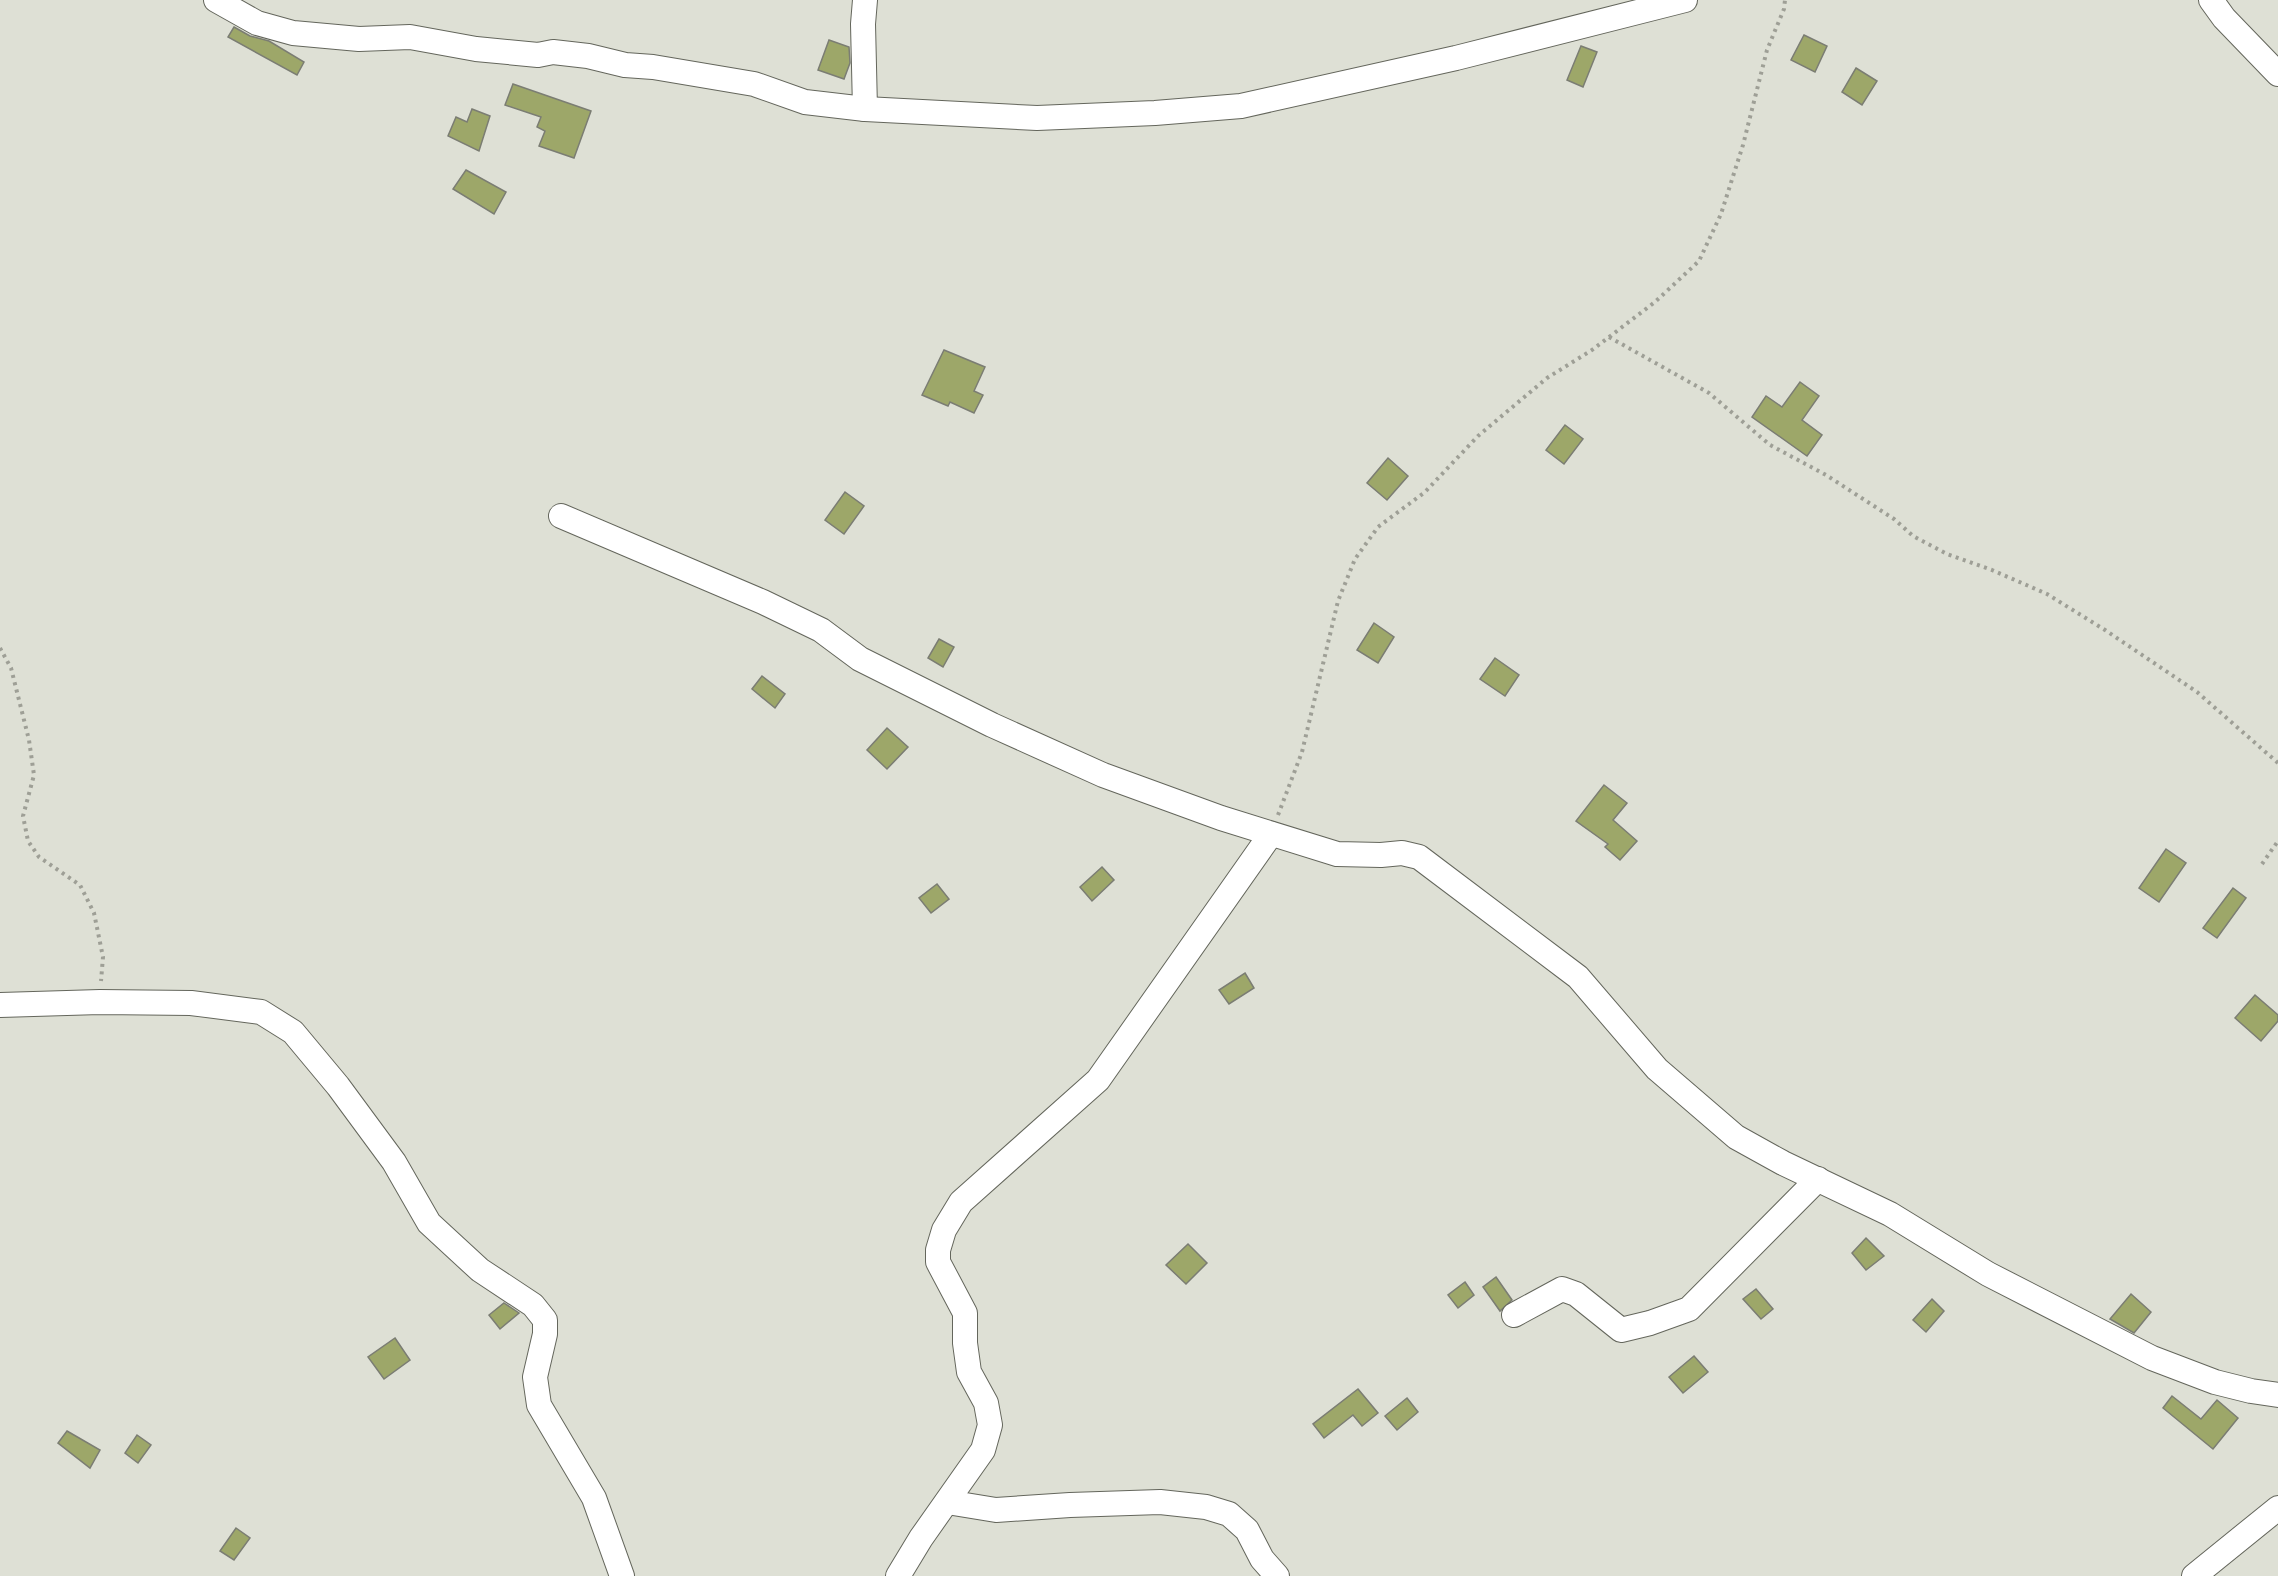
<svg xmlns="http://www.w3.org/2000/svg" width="2278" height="1576" font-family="'PT Serif',serif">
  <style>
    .building { fill: #9da769; stroke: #7b7d73; stroke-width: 1.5 }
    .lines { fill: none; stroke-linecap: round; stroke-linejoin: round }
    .minor-casing { stroke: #64665c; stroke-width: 26 }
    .path { stroke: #9e9f96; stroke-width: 4; stroke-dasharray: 3 4.5; stroke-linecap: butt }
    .minor { stroke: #fff; stroke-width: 24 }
  </style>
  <rect width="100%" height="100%" fill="#dee0d5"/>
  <g class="building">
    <polygon points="234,27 250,36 269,41 304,62 297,75 228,37"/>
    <polygon points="1804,35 1827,46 1815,72 1791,60"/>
    <polygon points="829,40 849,47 850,63 844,79 818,70"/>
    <polygon points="1581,46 1597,52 1583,87 1567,80"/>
    <polygon points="1856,68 1877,81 1862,105 1842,92"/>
    <polygon points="513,84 591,111 574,158 539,146 545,131 537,127 541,117 505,105"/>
    <polygon points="472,109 490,116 479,151 448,136 456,117 467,122"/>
    <polygon points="466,170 506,192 494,214 453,189"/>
    <polygon points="944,350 985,367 974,391 983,395 974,413 950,402 948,406 922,395"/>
    <polygon points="1800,382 1819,396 1802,420 1822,435 1807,456 1752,417 1766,396 1782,407"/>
    <polygon points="1565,425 1583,439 1564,464 1546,450"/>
    <polygon points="1388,458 1408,476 1387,500 1367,483"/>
    <polygon points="845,492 864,506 844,534 825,520"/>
    <polygon points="1374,623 1394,637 1378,663 1357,650"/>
    <polygon points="939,639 954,647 943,667 928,658"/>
    <polygon points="1495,658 1519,675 1505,696 1480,679"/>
    <polygon points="762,676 785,694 775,708 752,689"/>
    <polygon points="887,728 908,747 887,769 867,750"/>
    <polygon points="1604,785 1627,803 1613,820 1637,841 1620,860 1605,847 1608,844 1576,821"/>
    <polygon points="2166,849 2186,863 2159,902 2139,888"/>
    <polygon points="1102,867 1114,880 1092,901 1080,887"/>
    <polygon points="937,884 949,899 931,913 919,898"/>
    <polygon points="2233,888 2246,898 2217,938 2203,928"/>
    <polygon points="1245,973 1254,988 1229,1004 1219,990"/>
    <polygon points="2255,995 2278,1015 2278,1021 2261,1041 2235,1018"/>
    <polygon points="1866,1238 1884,1256 1866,1270 1852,1253"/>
    <polygon points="1188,1244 1207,1263 1186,1284 1166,1265"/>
    <polygon points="1496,1277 1512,1300 1500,1311 1483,1287"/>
    <polygon points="1465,1282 1474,1295 1458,1308 1448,1295"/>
    <polygon points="1756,1289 1773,1309 1761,1319 1743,1299"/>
    <polygon points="2131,1294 2151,1312 2134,1333 2110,1319"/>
    <polygon points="1932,1299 1944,1311 1926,1332 1913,1320"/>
    <polygon points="504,1303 519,1313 500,1329 489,1315"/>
    <polygon points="395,1338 410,1360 384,1379 368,1357"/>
    <polygon points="1694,1356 1708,1372 1683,1393 1669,1377"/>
    <polygon points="1358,1389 1378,1413 1362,1426 1353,1415 1324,1438 1313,1424"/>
    <polygon points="2172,1396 2201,1419 2217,1400 2238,1418 2213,1449 2163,1408"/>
    <polygon points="1407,1398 1418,1412 1397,1430 1385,1416"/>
    <polygon points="67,1431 100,1450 90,1468 58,1443"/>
    <polygon points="137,1435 151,1445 138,1463 125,1453"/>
    <polygon points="236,1528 250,1538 234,1560 220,1551"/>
  </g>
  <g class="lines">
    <g class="minor-casing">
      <g id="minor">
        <polyline points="216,0 257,23 293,33 359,39 410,37 476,49 538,55 553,52 588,56 625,65 653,67 754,84 805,102 865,109 1037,118 1155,113 1241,106 1456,58 1685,0"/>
        <polyline points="2211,0 2224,18 2278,74"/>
        <polyline points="865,109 863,24 865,0"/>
        <polyline points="561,516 763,602 821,630 860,659 992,725 1103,775 1221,818 1337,854 1381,855 1402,853 1419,857 1578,977 1657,1069 1736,1137 1783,1163 1890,1214 1988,1274 2152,1358 2215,1382 2251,1391 2278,1395"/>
        <polyline points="0,1005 100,1002 191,1003 261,1012 293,1032 338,1086 394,1162 429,1223 480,1270 533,1305 545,1320 545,1334 535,1377 539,1405 594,1498 622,1576"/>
        <polyline points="1514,1315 1562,1289 1576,1294 1621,1330 1650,1323 1689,1309 1818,1179"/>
        <polyline points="947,1502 996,1510 1070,1505 1160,1502 1206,1507 1229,1514 1247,1530 1262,1559 1277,1576"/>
        <polyline points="898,1576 921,1538 983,1450 990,1425 986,1403 969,1372 965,1343 965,1313 938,1262 938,1250 944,1230 961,1202 1098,1080 1271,834"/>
        <polyline points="2194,1576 2278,1508"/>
      </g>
    </g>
    <g class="path">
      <polyline points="1609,337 1709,393 1770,445 1826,475 1894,519 1913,536 1947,554 1992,570 2047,594 2105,630 2197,692 2278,763"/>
      <polyline points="0,648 11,668 29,740 34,775 23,816 28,841 39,857 80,885 94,913 103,957 101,981"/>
      <polyline points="1278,815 1302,752 1338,601 1355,559 1378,527 1425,492 1478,436 1547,378 1592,350 1655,302 1699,261 1721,214 1743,145 1767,50 1784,9 1785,0"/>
      <polyline points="2262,864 2278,841"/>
    </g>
    <use href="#minor" class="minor"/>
  </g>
</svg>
